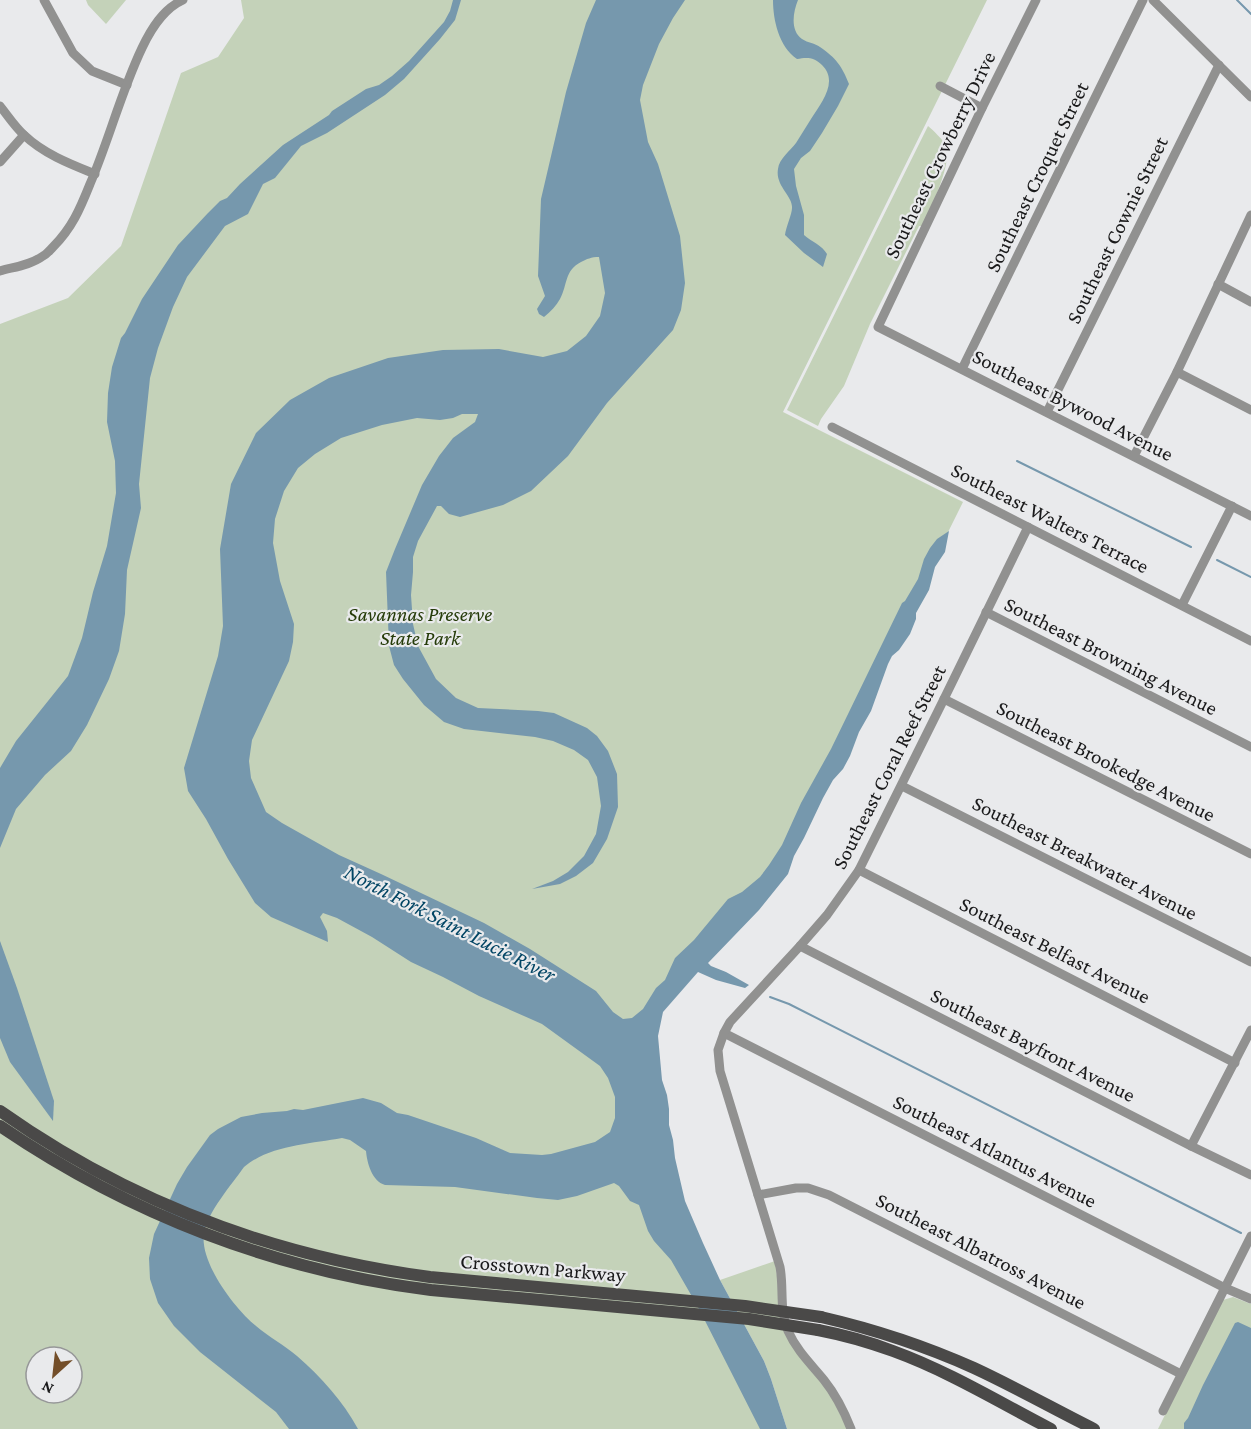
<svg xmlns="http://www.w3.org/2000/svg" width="1251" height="1429" font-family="'Crimson Pro',serif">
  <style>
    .green { fill: #c4d2b9; fill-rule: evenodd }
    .water { fill: #7698ad }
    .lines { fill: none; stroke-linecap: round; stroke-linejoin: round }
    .stream { stroke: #7698ad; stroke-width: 2 }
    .minor { stroke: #919190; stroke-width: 9 }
    .major { stroke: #4a4948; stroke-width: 12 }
    .major-bridge { stroke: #4a4948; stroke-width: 12 }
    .labels { text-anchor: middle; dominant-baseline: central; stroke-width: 4.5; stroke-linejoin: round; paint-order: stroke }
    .street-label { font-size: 21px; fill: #1a1a1b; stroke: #e9eaec }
    .park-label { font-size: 21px; font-style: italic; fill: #253b09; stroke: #e9eaec }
    .water-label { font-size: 22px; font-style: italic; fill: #024564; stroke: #e9eaec }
  </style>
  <rect width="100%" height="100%" fill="#e9eaec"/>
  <g class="green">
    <polygon points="86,0 126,0 106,24 88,5"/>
    <path d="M241,0H987L783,412L963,502L796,838L628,1038L630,1074L769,1429H0V324L68,298L121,246L181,73L218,57L244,18ZM36,1357H72V1393H36Z"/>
    <path d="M928,126C934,131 941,138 945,144C954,162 930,209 922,226H919L870,324L844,386L821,419L818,426L787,410Z"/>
    <polygon points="775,1261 783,1319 830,1392 847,1429 787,1429 771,1379 764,1361 720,1280"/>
    <polygon points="1233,1297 1251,1304 1251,1429 1158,1429 1218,1308 1223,1300"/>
  </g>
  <g class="water">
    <polygon points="453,0 461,0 455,20 440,39 404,79 385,95 327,133 301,146 275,178 263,184 248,214 225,226 187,277 173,307 158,348 150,378 139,484 141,508 127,570 125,614 119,651 109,679 87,725 71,751 45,775 16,809 0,848 0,768 16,741 68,676 82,638 93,592 107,546 116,493 115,461 107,422 108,393 112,367 121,338 125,333 142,299 178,245 208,213 220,201 227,198 240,184 283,145 329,115 332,111 366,89 379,85 392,76 409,61 444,22 450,11"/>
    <path d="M596,0H685L673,18L659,44L643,85L640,100L648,142L658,164L680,236L685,283L681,310L673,330L607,403L568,456L531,491L503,505L460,517L449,514L441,506H437L418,541L413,557V572L411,595L413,624L418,646L436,679L456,698L478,708L538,711L554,713L587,728L597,736L608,751L617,774L618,807L607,839L593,863L576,876L560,884L532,889L553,881L568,872L584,856L596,834L601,806L597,777L588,760L574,750L553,741L535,737L464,729L444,722L424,705L403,679L394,665L389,646L386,572L395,549L422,485L439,456L453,438L475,422L478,414H462L453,418L440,420L417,418L382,425L341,438L315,454L298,468L284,491L275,519L273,543L280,581L294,624L293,642L289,661L252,740L249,761L251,778L266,812L282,823L339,855L381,874L484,923L530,949L596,991L613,1012L623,1019L632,1018L643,1009L656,988L665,980L675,958L694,940L728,899L742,892L760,877L769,865L782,845L801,803L831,749L902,603L905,601L918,579L924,559L930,548L937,539L949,531L945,552L935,567L929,590L916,613V619L910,634L899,650L892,656L888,664L871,711L859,732L850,756L843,769L833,780L823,798L804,838L794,856L788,874L759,910L708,963L711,966L726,972L749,985L745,988L716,980L698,972L663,1012L658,1036L662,1080L667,1095L669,1109V1125L673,1140L675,1158L685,1201L703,1243L720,1280L764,1361L771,1379L787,1429H760L698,1307L671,1260L654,1241L648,1231L639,1205L630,1201L619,1186L614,1183L577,1196L558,1200L537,1198L455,1187L385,1185C372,1181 367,1163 366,1151L350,1140L342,1138C310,1144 270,1145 244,1167C232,1184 207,1213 204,1233C199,1262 235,1309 256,1326C269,1337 284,1345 297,1356C321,1377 343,1401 358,1429H289L276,1412L200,1352L174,1326L158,1303L150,1279L149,1258L154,1234L177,1184L187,1167L210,1135L218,1129L241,1117L262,1113L287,1111L294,1109L303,1110L363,1098L381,1103L397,1113L408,1115L476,1138L510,1153L542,1155L551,1154L595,1142L610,1132L615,1118V1097L608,1078L600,1066L542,1024L479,996L443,977L411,962L372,937L337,918L323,913L320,917L327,931L328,942L271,917L255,903L228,859L206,819L188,791L184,768L218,656L223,626L220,549L231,484L256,433L290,400L329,378L388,358L443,350L499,349L543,357L567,351L586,336L600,316L605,293L599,257C591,257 587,259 581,262C564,271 568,284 560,299C556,306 551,311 544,317L539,314L537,309L545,296L538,276L541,199L566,92L586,23Z"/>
    <path d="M773,0H798C793,12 790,31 802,39C808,43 815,43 820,47C836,58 842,66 849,84L838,106L822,133L810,151L801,158L794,169L796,186L804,215V235C812,242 822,245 827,254L823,267L804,253L785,235C786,227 792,214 792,208C793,196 775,186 778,169C779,159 790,151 796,143C801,135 806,127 811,119C821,103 839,82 822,65C814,57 807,57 797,59C779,47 773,20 773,0Z"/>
    <polygon points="0,941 17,988 54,1101 53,1121 10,1062 0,1038"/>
    <polygon points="1238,1322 1251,1328 1251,1429 1184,1429 1184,1423 1188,1418 1203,1385 1235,1323"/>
  </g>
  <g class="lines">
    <g class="stream">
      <polyline points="1237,0 1251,14"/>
      <polyline points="1017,461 1191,547"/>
      <polyline points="1217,560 1251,577"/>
      <polyline points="770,997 789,1004 1241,1233"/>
    </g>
    <g class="minor">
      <polyline points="44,0 73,53 92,71 127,85"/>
      <polyline points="1036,0 982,108 878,327 1251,516"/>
      <polyline points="1153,0 1251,97"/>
      <polyline points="940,86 982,108"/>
      <path d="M0,106C8,116 15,127 24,135C44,154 70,164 95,174"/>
      <polyline points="0,162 24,135"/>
      <path d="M0,271C14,267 31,265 43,256C47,254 50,250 53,247C72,228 80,209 90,184C109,140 121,92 142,48C151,29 163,9 183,0"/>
      <polyline points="1218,284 1251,302"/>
      <polyline points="962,369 1143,0"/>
      <polyline points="1177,372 1251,410"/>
      <polyline points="1047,412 1219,65"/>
      <polyline points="832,427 1251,641"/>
      <polyline points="1134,456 1177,372 1251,215"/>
      <polyline points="1182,605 1232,506"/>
      <polyline points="986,612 1251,747"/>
      <polyline points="944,699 1251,854"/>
      <polyline points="902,786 1251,962"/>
      <polyline points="859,870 1235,1063"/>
      <polyline points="800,946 1191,1146 1251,1175"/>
      <polyline points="724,1033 1225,1288 1251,1299"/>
      <polyline points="1191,1146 1251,1030"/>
      <polyline points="758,1195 796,1188 808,1188 829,1195 1181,1374"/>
      <polyline points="1163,1411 1251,1236"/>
      <path d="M851,1429C844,1411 836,1395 824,1380C811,1364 797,1351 788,1331C779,1310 784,1288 780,1267L720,1071L718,1050L724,1033L730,1022L800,946L827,915L859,870L944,699L1028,527"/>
    </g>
    <g class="major">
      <path d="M821,1317C873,1329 925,1346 974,1368C1015,1387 1054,1409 1094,1429"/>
      <path d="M818,1330C844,1335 869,1342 893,1351C948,1371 999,1402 1051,1429"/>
    </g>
    <g class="major-bridge">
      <path d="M0,1111C130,1203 272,1256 430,1277L745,1306L821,1317"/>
      <path d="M0,1126C129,1214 276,1271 431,1290L749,1319L818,1330"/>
    </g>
  </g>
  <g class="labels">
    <g class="street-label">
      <text transform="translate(940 155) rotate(-64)">Southeast Crowberry Drive</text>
      <text transform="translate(1037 177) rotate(-64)">Southeast Croquet Street</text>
      <text transform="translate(1117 230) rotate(-64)">Southeast Cownie Street</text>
      <text transform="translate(1073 405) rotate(27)">Southeast Bywood Avenue</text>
      <text transform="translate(1050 518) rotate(27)">Southeast Walters Terrace</text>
      <text transform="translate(1111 656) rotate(27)">Southeast Browning Avenue</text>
      <text transform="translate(1106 761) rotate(27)">Southeast Brookedge Avenue</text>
      <text transform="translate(889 767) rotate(-63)">Southeast Coral Reef Street</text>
      <text transform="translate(1085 858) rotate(27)">Southeast Breakwater Avenue</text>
      <text transform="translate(1055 950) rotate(27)">Southeast Belfast Avenue</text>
      <text transform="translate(1033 1045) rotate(27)">Southeast Bayfront Avenue</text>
      <text transform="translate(995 1151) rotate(27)">Southeast Atlantus Avenue</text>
      <text transform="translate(981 1251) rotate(27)">Southeast Albatross Avenue</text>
      <text transform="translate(543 1268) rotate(5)">Crosstown Parkway</text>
    </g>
    <g class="park-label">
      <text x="420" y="614">Savannas Preserve<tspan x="420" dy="24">State Park</tspan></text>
    </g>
    <g class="water-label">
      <text transform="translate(450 923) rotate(27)">North Fork Saint Lucie River</text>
    </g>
  </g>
  <g transform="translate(54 1375) rotate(207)"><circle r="28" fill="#e9eaec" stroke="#969798" stroke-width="1.5"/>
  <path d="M0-4.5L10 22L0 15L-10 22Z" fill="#734e29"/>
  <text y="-9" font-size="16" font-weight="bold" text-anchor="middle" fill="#1a1a1b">N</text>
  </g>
</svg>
